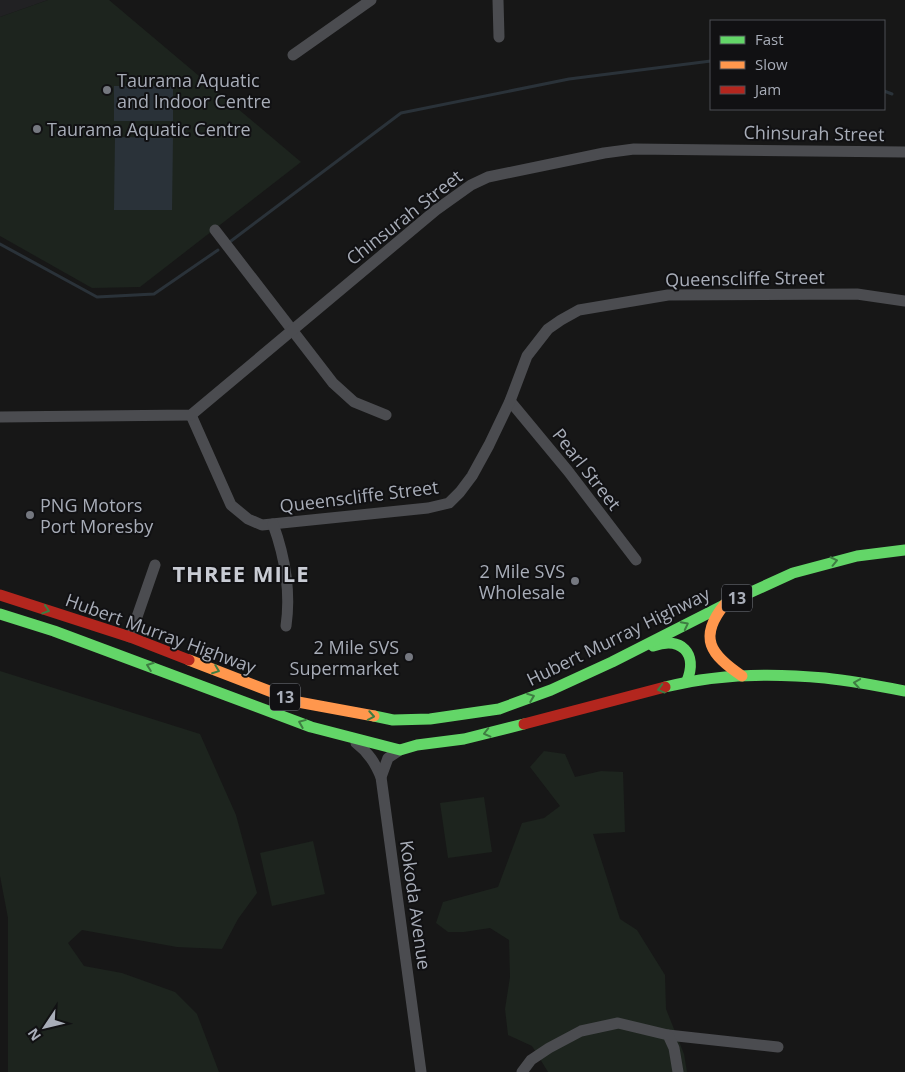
<svg xmlns="http://www.w3.org/2000/svg" width="905" height="1072" font-family="'Open Sans',sans-serif">
  <style>
    .built { fill: #212123 }
    .green { fill: #1d241e }
    .water { fill: #2a3239 }
    .lines { fill: none; stroke-linecap: round; stroke-linejoin: round }
    .stream { stroke: #2a3239; stroke-width: 3 }
    .street { stroke: #4b4c50; stroke-width: 11 }
    .fast { stroke: #63d668; stroke-width: 11 }
    .slow { stroke: #ff974d; stroke-width: 11 }
    .jam { stroke: #b3261e; stroke-width: 11 }
    .oneway { stroke: #3e7d42 }
    .poi-dot { fill: #757880; stroke: #111113; stroke-width: 2 }
    .labels { text-anchor: middle; dominant-baseline: central; stroke-width: 4; stroke-linejoin: round; paint-order: stroke }
    .shield { fill: #111113; stroke: #7b7e86; stroke-width: 1 }
    .shield-label { font-size: 16px; font-weight: bold; fill: #a8adb8 }
    .poi-label { font-size: 18px; fill: #a8adb8; stroke: #111113; text-anchor: start }
    .street-label { font-size: 18px; fill: #a8adb8; stroke: #111113 }
    .district-label { font-size: 22px; font-weight: bold; letter-spacing: 1px; fill: #c9ccd4; stroke: #111113 }
  </style>
  <rect width="100%" height="100%" fill="#171717"/>
  <polygon class="built" points="0,0 48,0 0,17"/>
  <g class="green">
    <polygon points="48,0 109,0 301,162 140,287 92,288 0,236 0,17"/>
    <polygon points="0,671 200,734 236,815 257,893 238,919 222,949 177,947 82,930 68,943 84,966 122,973 175,992 197,1014 219,1072 8,1072 8,918 0,876"/>
    <polygon points="544,751 565,754 575,777 601,771 623,772 625,832 593,834 620,919 637,930 665,975 666,1009 684,1054 687,1072 548,1072 532,1046 508,1035 505,1009 510,977 509,940 490,928 464,932 448,932 436,923 443,902 498,887 522,823 544,818 560,806 530,767"/>
    <polygon points="484,797 492,852 448,858 440,803"/>
    <polygon points="313,841 325,894 272,906 260,853"/>
  </g>
  <g class="water">
    <rect x="114" y="86" width="59" height="35"/>
    <polygon points="115,137 173,138 172,210 114,210"/>
  </g>
  <g class="lines">
    <g class="stream">
      <polyline points="884,91 892,94"/>
      <polyline points="231,241 401,113 569,79 711,61"/>
      <polyline points="0,244 97,297 154,294 218,250"/>
    </g>
    <g class="street">
      <polyline points="498,0 499,37"/>
      <polyline points="293,55 371,0"/>
      <polyline points="215,230 333,383 354,402 386,415"/>
      <polyline points="510,401 568,471 636,560"/>
      <polyline points="191,415 231,505 248,519 262,525 428,508 449,503 460,492 472,476 489,445 510,401 527,356 548,329 561,320 579,310 668,295 857,294 905,301"/>
      <polyline points="0,417 191,415 436,210 471,185 488,177 604,153 634,149 905,152"/>
      <path d="M273,524C285,557 291,591 286,626"/>
      <polyline points="130,637 155,565"/>
      <path d="M356,743C369,753 375,763 381,777"/>
      <polyline points="400,750 388,758 381,777 421,1072"/>
      <polyline points="668,1035 778,1047"/>
      <polyline points="522,1072 531,1060 549,1048 581,1031 618,1023 668,1035 674,1048 678,1072"/>
    </g>
    <g class="fast">
      <polyline points="0,614 54,631 311,727 400,750 417,745 464,739 524,724"/>
      <path d="M653,646C681,636 698,653 687,681"/>
      <path d="M665,687C716,674 773,673 825,678C852,681 879,686 905,691"/>
      <polyline points="374,716 393,720 430,719 499,709 551,690 612,662 738,598 793,573 857,556 905,550"/>
    </g>
    <g class="slow">
      <path d="M725,604C697,638 711,655 742,676"/>
      <polyline points="189,660 298,702 374,716"/>
    </g>
    <g class="jam">
      <polyline points="0,595 130,637 189,660"/>
      <polyline points="524,724 665,687"/>
    </g>
  </g>
  <defs><path id="oneway-chevron" d="M-2-3.5L2.5 0L-2 3.5" fill="none" stroke-width="1.6" stroke-linecap="round" stroke-linejoin="round" transform="scale(1.25)"/></defs>
  <g class="oneway">
    <use href="#oneway-chevron" transform="translate(834 561) rotate(-12)"/>
    <use href="#oneway-chevron" transform="translate(46 610) rotate(18)"/>
    <use href="#oneway-chevron" transform="translate(685 625) rotate(-27)"/>
    <use href="#oneway-chevron" transform="translate(150 666) rotate(-160)"/>
    <use href="#oneway-chevron" transform="translate(216 670) rotate(21)"/>
    <use href="#oneway-chevron" transform="translate(857 683) rotate(-171)"/>
    <use href="#oneway-chevron" transform="translate(661 689) rotate(165)"/>
    <use href="#oneway-chevron" transform="translate(531 697) rotate(-21)"/>
    <use href="#oneway-chevron" transform="translate(371 716) rotate(10)"/>
    <use href="#oneway-chevron" transform="translate(302 723) rotate(-158)"/>
    <use href="#oneway-chevron" transform="translate(487 733) rotate(166)"/>
  </g>
  <g class="poi-dot">
    <circle cx="107" cy="90" r="5"/>
    <circle cx="37" cy="129" r="5"/>
    <circle cx="30" cy="515" r="5"/>
    <circle cx="575" cy="581" r="5"/>
    <circle cx="409" cy="657" r="5"/>
  </g>
  <g class="labels">
    <g class="shield">
      <rect x="722" y="584.5" width="30" height="27" rx="4"/>
      <rect x="270" y="683.5" width="30" height="27" rx="4"/>
    </g>
    <g class="shield-label">
      <text x="737" y="598">13</text>
      <text x="285" y="697">13</text>
    </g>
    <g class="poi-label">
      <text x="117" y="80">Taurama Aquatic<tspan x="117" dy="21">and Indoor Centre</tspan></text>
      <text x="47" y="129">Taurama Aquatic Centre</text>
      <text x="40" y="505">PNG Motors<tspan x="40" dy="21">Port Moresby</tspan></text>
      <text x="565" y="571" text-anchor="end">2 Mile SVS<tspan x="565" dy="21">Wholesale</tspan></text>
      <text x="399" y="647" text-anchor="end">2 Mile SVS<tspan x="399" dy="21">Supermarket</tspan></text>
    </g>
    <g class="street-label">
      <text transform="translate(814 133) rotate(1)">Chinsurah Street</text>
      <text transform="translate(404 217) rotate(-38)">Chinsurah Street</text>
      <text transform="translate(745 278) rotate(-1)">Queenscliffe Street</text>
      <text transform="translate(587 469) rotate(52)">Pearl Street</text>
      <text transform="translate(359 496) rotate(-7)">Queenscliffe Street</text>
      <text transform="translate(161 633) rotate(20)">Hubert Murray Highway</text>
      <text transform="translate(618 636) rotate(-26)">Hubert Murray Highway</text>
      <text transform="translate(416 905) rotate(82)">Kokoda Avenue</text>
    </g>
    <g class="district-label">
      <text x="241" y="573">THREE MILE</text>
    </g>
  </g>
  <rect x="710" y="20" width="175" height="90" fill="#111113" stroke="#4d4f55"/>
  <rect x="720" y="36" width="25" height="8" fill="#63d668" stroke="#4d4f55"/>
  <text x="755" y="45" font-size="15" fill="#a8adb8">Fast</text>
  <rect x="720" y="61" width="25" height="8" fill="#ff974d" stroke="#4d4f55"/>
  <text x="755" y="70" font-size="15" fill="#a8adb8">Slow</text>
  <rect x="720" y="86" width="25" height="8" fill="#b3261e" stroke="#4d4f55"/>
  <text x="755" y="95" font-size="15" fill="#a8adb8">Jam</text>
  <g transform="translate(45 1027) rotate(235)" stroke="#111113" stroke-width="4" paint-order="stroke">
  <path d="M0-4L9 19L0 12L-9 19Z" fill="#a8adb8"/>
  <text y="-8" font-size="14" font-weight="bold" text-anchor="middle" fill="#a8adb8">N</text>
  </g>
</svg>
